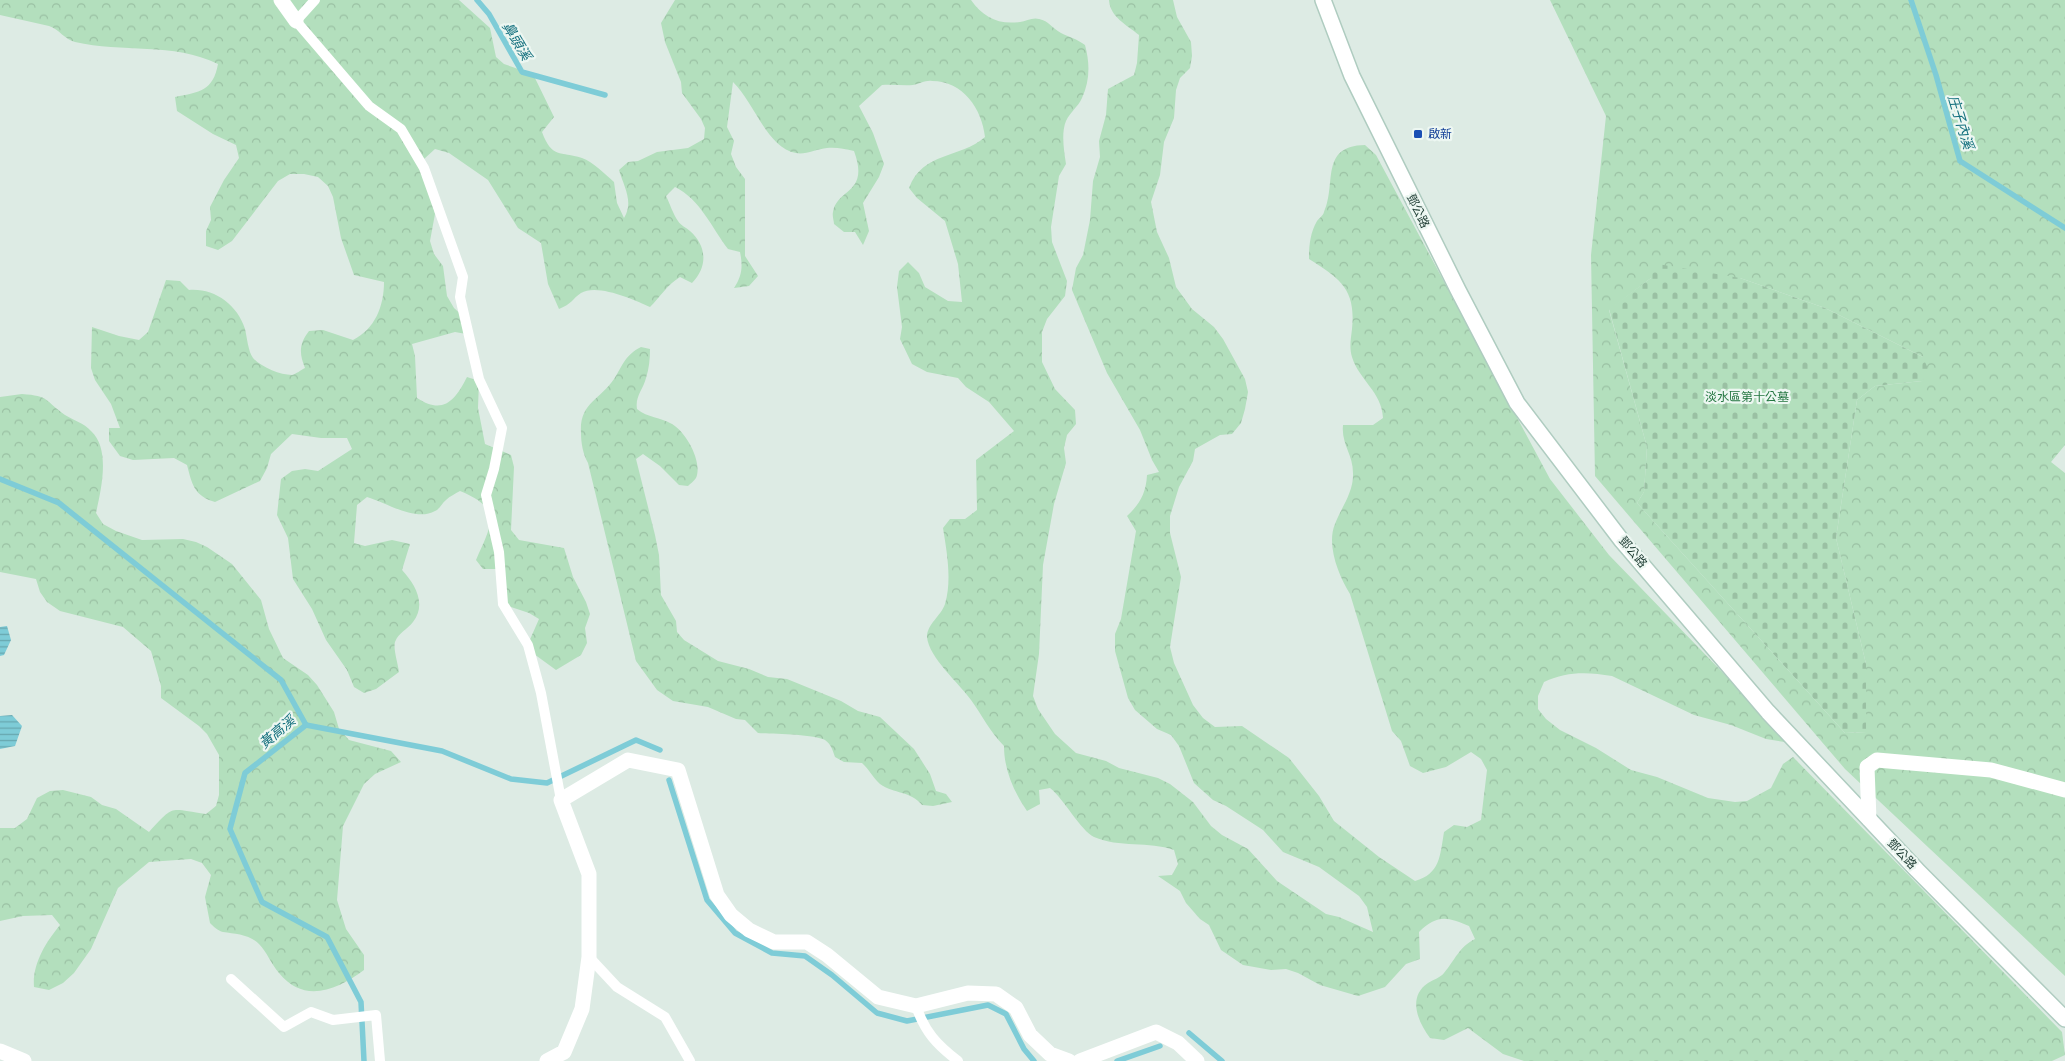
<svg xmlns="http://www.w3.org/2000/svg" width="2065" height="1061" font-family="'DM Sans','Noto Sans TC',sans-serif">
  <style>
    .forest { fill: url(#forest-crowns); fill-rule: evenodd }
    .cemetery { fill: url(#cemetery-stones) }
    .water { fill: url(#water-rules) }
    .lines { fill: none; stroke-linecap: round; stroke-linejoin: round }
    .stream { stroke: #7eccd7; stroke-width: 5.5 }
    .secondary-casing { stroke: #afccc0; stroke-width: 18 }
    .lane { stroke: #fff; stroke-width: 10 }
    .street { stroke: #fff; stroke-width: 15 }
    .secondary { stroke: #fff; stroke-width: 15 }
    .transit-dot { fill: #1a4fb4; stroke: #edf7f2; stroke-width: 2 }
    .labels { text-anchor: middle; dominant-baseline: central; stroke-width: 4.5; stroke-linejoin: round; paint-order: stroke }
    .transit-label { font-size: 12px; fill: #164399; stroke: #edf7f2; text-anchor: start }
    .street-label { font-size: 12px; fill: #1d3b32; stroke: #edf7f2 }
    .park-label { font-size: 12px; fill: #237640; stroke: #edf7f2 }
    .water-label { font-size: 14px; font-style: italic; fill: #126f7d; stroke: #edf7f2 }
  </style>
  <defs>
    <pattern id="forest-crowns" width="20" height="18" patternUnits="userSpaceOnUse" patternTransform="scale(1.25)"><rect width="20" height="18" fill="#b3dfbd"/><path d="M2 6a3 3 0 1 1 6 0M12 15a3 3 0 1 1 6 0" fill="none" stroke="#9ac0a3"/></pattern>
    <pattern id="cemetery-stones" width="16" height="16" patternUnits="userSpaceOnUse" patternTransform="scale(1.25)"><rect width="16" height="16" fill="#b3dfbd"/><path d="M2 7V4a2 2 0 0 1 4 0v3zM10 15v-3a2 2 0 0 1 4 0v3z" fill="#9ac0a3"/></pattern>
    <pattern id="water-rules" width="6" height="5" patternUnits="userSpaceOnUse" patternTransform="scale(1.25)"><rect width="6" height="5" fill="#7eccd7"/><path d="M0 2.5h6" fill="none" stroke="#67a7af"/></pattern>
  </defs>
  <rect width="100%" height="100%" fill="#ddebe4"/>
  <g class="forest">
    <path d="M0,0H459L490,28L496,57L504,64L533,74L554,117L542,132C552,159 560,151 582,158C593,162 605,174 614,182L617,203L624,218C634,202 624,187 619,170L628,162L638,161L657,152L688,148L704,139L705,128L701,119L682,93L681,82L665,42L661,23L675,0H971C983,17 998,25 1020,22C1026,21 1033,17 1039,19C1049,21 1052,28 1061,33C1069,37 1077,39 1085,45C1090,63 1090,81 1082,98C1078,107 1070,112 1066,121C1061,133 1064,151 1066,164L1059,176L1051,227L1052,242L1067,281L1065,296L1047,319L1042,332V362L1055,389L1075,410L1076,424L1067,435L1064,448L1066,463L1054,504L1043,565L1039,654L1033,696L1038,709L1055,734L1076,753L1106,761L1119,768L1158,778L1170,784L1193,802L1211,826L1222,835L1248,849L1277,881L1326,914L1339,917L1373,932L1367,907L1359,896L1319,867L1283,852L1263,830L1226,806L1213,800L1194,783L1179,746L1171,735L1157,729L1135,710L1128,698L1115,651V634L1121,619L1136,531L1127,516C1140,504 1146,493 1147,475L1159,472L1152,460L1140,430L1107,373L1072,290L1076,268L1083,255L1090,220L1093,181L1100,157L1099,141L1106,115L1108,89L1134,75L1137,63L1139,35C1127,25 1110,17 1109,0H1173L1177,17L1191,42L1192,56L1190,68L1180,78L1176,90L1174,118L1164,142L1160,175L1151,202L1157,232L1169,258L1176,287L1192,309L1214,327L1223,339L1245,379L1248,392L1245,409L1241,423L1232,434L1220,435L1195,449L1193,461L1179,487L1170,516V533L1181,577L1170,647L1174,663L1193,705L1203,718L1215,727L1242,726L1289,758L1319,796L1334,821L1379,857L1415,881C1440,874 1440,856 1444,832L1454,825L1467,827L1481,820L1487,770L1481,759L1471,752L1446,767L1423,773L1410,766L1401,741L1392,731L1350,594C1339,576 1326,545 1335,524C1341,508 1354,492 1353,473C1353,454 1341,444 1343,425H1373L1383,418C1382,392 1359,380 1352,357C1349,348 1351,338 1352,329C1356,290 1341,279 1309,259C1309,246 1310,233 1317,221C1319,218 1323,216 1324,212C1337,184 1319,146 1365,145L1376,155L1550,479L1609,555L1791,743L1766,739L1731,725L1694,715L1612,676C1588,672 1567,671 1544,682L1538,696V709L1546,719L1560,730L1596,748L1631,770L1657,777L1708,798L1735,802L1747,801L1771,788L1783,764L1793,757L2062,1032L2065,1055L2052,1061H1524L1503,1054L1468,1028L1444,1040L1430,1038C1418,1022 1407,997 1428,983C1434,979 1440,978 1444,973C1455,960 1459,947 1475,939L1469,926C1447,917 1438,914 1419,932L1420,959L1406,964L1385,987L1358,996L1320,985L1298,973L1286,969L1271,970L1243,965L1221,950L1209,925L1200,919L1186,903L1180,891L1158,876L1172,875L1178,864L1174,850C1149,841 1119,848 1094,837C1081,831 1064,799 1050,788L1039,790L1040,804L1027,811C1014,792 1004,770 1004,746C990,732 982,715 971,700C959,683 929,658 927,637C927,624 941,616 945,604C952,580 947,553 943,528L950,519H965L977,510L976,460L1014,431L989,402L966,387L958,378L927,372L912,364L900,339L902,327L897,287L899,271L908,262L919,273L925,287L948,301L962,302L958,264L945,221L917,198L909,188C923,151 960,159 985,137C982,109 963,81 932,81C926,80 919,84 913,85C903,86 892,84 882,85L859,106L873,133L884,164L879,177L863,203L869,231L863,245L855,232H844L834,224C834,221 832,216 833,212C837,188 870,194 854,151C845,149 836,147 827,148C817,149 805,155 796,153C767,148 754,102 733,82L727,127L734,141L731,154L736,167L745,179V256L758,276L749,286L734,288C742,276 743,267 740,252L728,249C712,228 700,199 675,187L666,196C670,204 673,214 678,221C681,226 686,227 690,231C707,246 708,267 692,283L680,277C667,285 661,296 650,307C635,300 597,283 581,293C572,299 572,304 559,309L548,284L541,243L518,228L488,180L449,153L435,149L424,159L435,214L430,241L434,254L443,266L447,296L454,308L465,318L466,334L455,332L412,344L415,356L417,398C443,415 455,401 467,377L479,381L478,408L485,444L511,455L514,467L511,530L519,540L564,548L573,577L586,602L590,614L585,628L587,643L581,655L556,670L534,654L528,644L539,619L529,613L505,605L496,569H483L476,560C491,525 504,509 460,491C455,494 450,496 446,500C442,503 440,509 435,511C416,522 387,503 367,497L357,505L354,543L365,546L392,540L410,544L402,570C415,584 427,604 413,622C407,630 399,632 395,642C393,649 398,664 399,672L376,689L364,693L354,687L347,670L326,640L312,609L293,579L288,538L277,515L281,479L292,471L305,469L318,471L352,449L347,438H321L292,434L271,454L267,468L260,481L215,502C194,496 192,484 187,465L174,458L133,460L120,456L109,441V428H120L111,404L95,380L91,368L92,327L119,336L139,340L148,332L166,280L180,281L189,290C214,288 237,304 245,329C247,337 248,351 253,358C261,367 280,375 292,375C296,374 301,370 305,368C299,353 299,344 309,331L323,330L353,340C375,329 384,306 384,282L354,275L341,238L333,197L328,186L318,177L304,174H290L278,181L232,241L218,250L206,246V231L211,220L210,207L224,180L239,158L236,145L213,134L177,111L175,97C200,92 213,91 218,64C173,42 122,53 75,42C65,40 59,29 49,26C33,22 16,19 0,15Z"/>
    <path d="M1550,0H2065V445L2051,462L2065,473V976L1845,769L1595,476L1591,255L1606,116ZM1651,278H1740L1825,308L1923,357L1922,381L1875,386L1857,400L1836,538L1866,664V732L1845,733L1637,503L1644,492L1647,447L1609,310Z"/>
    <path d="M641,347L650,349C650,359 649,369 646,378C643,390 635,396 637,409C648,418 660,417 672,424C686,432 703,462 696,478C694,481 690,484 688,486L679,485L660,466L643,454L636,459L655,535L659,555L661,595L676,621L677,632L684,640L718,661L749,669L768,677L787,679L841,701L858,711L880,717L914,749L930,774L936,791L946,794L952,802L933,806L922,805C911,791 894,794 880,784C873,778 869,769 862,763L844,762L835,757C833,751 831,744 825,740C814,734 772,734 758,733L745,720L736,719L708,707L673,701L657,690L636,661L588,463C583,454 581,443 581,433C579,403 600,400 614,379C623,365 625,355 641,347Z"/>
    <path d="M22,394C50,396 44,400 65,415C73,420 84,423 91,431C111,449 101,490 96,513L103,524L116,531L142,540L183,539L196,542L207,547L232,564L261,600L269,629L283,658L308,675L317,685L334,712L339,729L349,740L391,751L401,762L375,774L364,784L343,826L337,900L346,929L364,955V970C337,990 304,1004 279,973C271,964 267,952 259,944C249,934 235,934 223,932C218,931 213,926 210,923L205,897L211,875L202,863L191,859L149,862L118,888L91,949L74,973L63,983L49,990L34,987C32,964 46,942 60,925L52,915L23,916L0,921V828H15L27,819L37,798L50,791L63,790L91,797L102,805L116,809L149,832C175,804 168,809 206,814L216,806L219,795V755L207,734L199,726L161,698V686L151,651L123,627L60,611L47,602L40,592L36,579L0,572V397Z"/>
  </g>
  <polygon class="cemetery" points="1652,263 1740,278 1825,308 1923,357 1928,369 1922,381 1875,386 1857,400 1836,538 1866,664 1866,732 1845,733 1637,503 1644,492 1647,447 1609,309 1651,278"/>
  <g class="water">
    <polygon points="7,626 11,640 4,655 0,656 0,627"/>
    <polygon points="12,715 22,726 15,746 0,749 0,716"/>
  </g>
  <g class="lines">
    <g class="stream">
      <polyline points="477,0 489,14 522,72 605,95"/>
      <polyline points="1911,0 1936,75 1960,161 2065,228"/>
      <polyline points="0,479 59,503 281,680 306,725"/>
      <polyline points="306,725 245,773 230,829 262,902 327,937 361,1002 364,1061"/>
      <polyline points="306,725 442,751 511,779 547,783 636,740 660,750"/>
      <polyline points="669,780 707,900 735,933 772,953 805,956 832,975 877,1013 907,1021 988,1005 1006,1014 1024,1049 1034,1061"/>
      <polyline points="1189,1033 1222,1061"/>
      <polyline points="1117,1061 1160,1046"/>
    </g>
    <g class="secondary-casing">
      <polyline id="secondary" points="1323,0 1352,76 1458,290 1517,403 1622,541 1768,712 1917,870 2065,1019"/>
    </g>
    <g class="lane">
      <polyline points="315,0 296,21 369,106 401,129 424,168 463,277 460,297 479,379 502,428 494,469 486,495 499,552 503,604 528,645 541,693 561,800"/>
      <polyline points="589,957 617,987 665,1017 690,1061"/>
      <polyline points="231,979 284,1027 311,1012 333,1020 376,1015 380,1061"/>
      <path d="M916,1006C925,1032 936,1044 958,1061"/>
    </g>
    <g class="street">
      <polyline points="281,0 296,21"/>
      <polyline points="1869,819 1867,767 1877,760 1991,770 2065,790"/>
      <polyline points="0,1051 24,1061"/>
      <polyline points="547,1061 564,1052 582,1009 589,957 589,874 561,800 628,760 678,770 717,895 731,915 749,930 774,942 807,942 827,955 878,997 916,1006 968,993 996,994 1016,1008 1030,1035 1050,1054 1069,1061"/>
      <polyline points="1080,1061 1156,1032 1178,1043 1197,1061"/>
    </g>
    <use href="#secondary" class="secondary"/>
  </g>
  <rect class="transit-dot" x="1413" y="129" width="10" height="10" rx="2.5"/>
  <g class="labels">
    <g class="transit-label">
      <text x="1428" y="134">啟新</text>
    </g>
    <g class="street-label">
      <text transform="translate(1418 211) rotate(64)">鄧公路</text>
      <text transform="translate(1633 552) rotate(50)">鄧公路</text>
      <text transform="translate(1902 854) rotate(47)">鄧公路</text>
    </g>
    <g class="park-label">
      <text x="1747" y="397">淡水區第十公墓</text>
    </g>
    <g class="water-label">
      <text transform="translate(517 41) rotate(59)">鼻頭溪</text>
      <text transform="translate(1961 122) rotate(73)">庄子內溪</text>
      <text transform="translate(277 732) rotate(-40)">黃高溪</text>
    </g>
  </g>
</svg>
